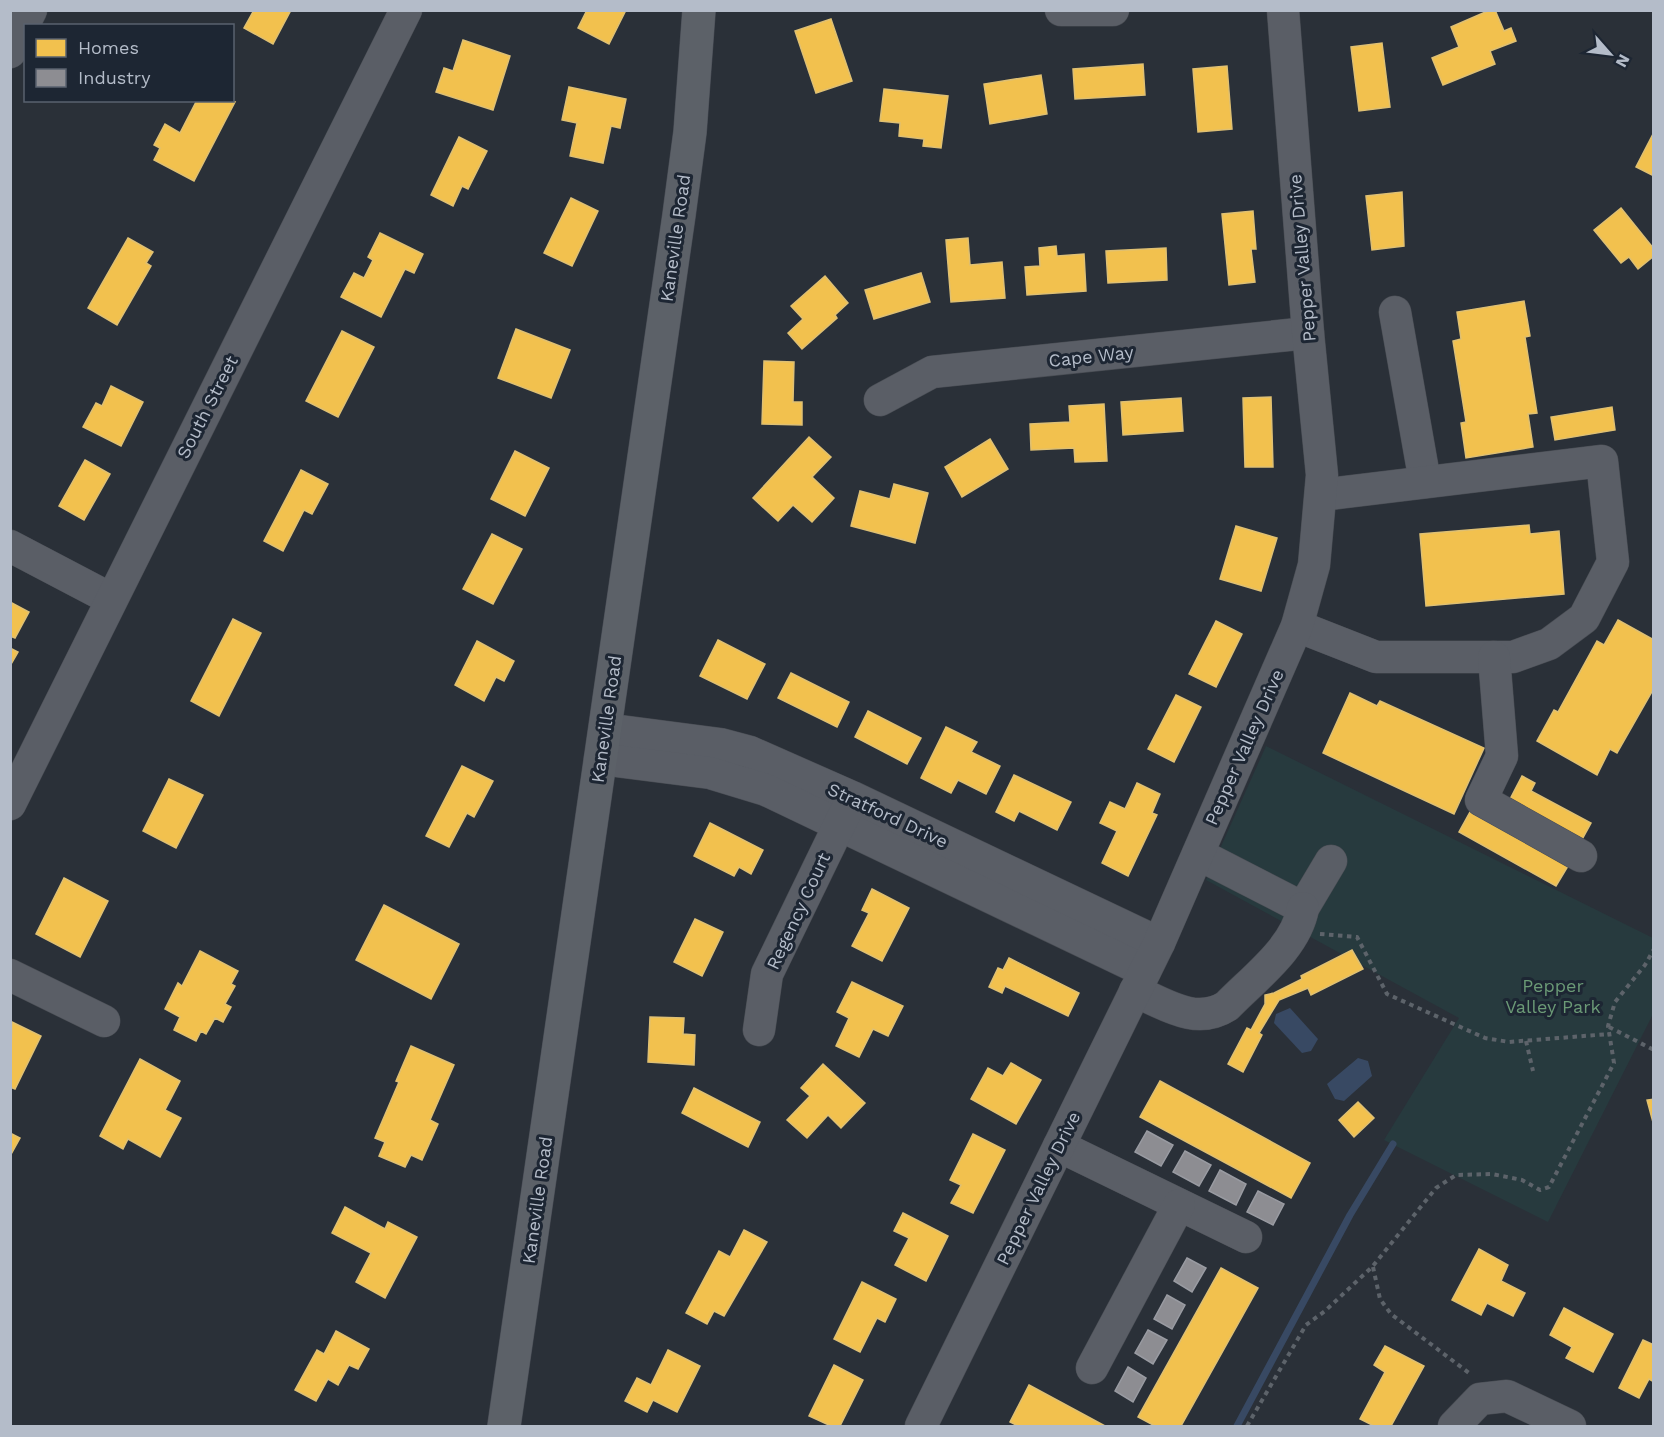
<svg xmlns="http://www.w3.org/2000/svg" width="1664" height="1437" font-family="'Work Sans',sans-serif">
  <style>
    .green { fill: #273a3e }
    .water { fill: #384963 }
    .homes { fill: #f2c14e; stroke: #dfc073; stroke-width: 1.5 }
    .industry { fill: #8d8d92; stroke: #999ba2; stroke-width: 1.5 }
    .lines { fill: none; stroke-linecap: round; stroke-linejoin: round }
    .stream { stroke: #384963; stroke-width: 7 }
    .minor-casing { stroke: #484c53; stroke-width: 33 }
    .major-casing { stroke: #484c55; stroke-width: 34 }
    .path { stroke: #5d636a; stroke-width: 4; stroke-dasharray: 4.5 4.5; stroke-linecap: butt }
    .minor { stroke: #5a5e66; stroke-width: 32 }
    .major { stroke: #5c6168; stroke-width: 33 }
    .labels { text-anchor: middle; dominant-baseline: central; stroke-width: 6; stroke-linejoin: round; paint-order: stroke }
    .street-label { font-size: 18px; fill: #b4bcc9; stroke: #1d2633 }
    .park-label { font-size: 18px; fill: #6b9a76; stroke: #1d2633 }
  </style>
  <rect width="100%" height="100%" fill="#2a3038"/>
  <polygon class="green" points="1266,746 1653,938 1653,1014 1548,1222 1384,1140 1459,1018 1206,880"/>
  <g class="water">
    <polygon points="1290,1008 1318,1039 1311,1051 1302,1053 1274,1023 1276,1014"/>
    <polygon points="1358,1058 1368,1061 1372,1076 1344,1101 1335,1099 1327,1084"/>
  </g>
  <g class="homes">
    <polygon points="254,10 291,10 273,44 244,28"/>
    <polygon points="587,10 626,10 609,44 578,28"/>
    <polygon points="1490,10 1495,10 1504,31 1511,28 1516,41 1490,51 1495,64 1443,85 1432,58 1459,47 1451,27"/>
    <polygon points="831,19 852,81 816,93 795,31"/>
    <polygon points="463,40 510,56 493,110 436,92 444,68 453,71"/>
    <polygon points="1382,43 1390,107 1359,111 1351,47"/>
    <polygon points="1143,64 1145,95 1075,99 1073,69"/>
    <polygon points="1227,66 1232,129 1198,132 1193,69"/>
    <polygon points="1041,75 1047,114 990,124 984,84"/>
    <polygon points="569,87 626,99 620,128 611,126 603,163 570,156 577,123 562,120"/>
    <polygon points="884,89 948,96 941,148 923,146 924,139 899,136 900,123 880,121"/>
    <polygon points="197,100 235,102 194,181 154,160 160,148 154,145 165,124 180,133"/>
    <polygon points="1654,132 1654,176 1636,167"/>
    <polygon points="459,137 487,151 468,189 462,186 453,206 431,195"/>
    <polygon points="1402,192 1404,246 1372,250 1366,196"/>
    <polygon points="571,198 598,211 572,266 544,253"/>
    <polygon points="1621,208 1654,249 1654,256 1638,269 1629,257 1621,263 1594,230"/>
    <polygon points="1253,211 1256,249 1251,249 1255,282 1229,285 1222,214"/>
    <polygon points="380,233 423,254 414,273 405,269 381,317 341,297 354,273 364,278 373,260 368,257"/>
    <polygon points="128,238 153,252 146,263 151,266 117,325 88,308"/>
    <polygon points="968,238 970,265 1002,262 1005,298 951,302 946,240"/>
    <polygon points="1056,246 1057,256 1084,254 1086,291 1027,295 1025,267 1040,266 1039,248"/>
    <polygon points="1166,248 1167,280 1108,283 1106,251"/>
    <polygon points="921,273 930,302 874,319 865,290"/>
    <polygon points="825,276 848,303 835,315 837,318 802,349 788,333 803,319 791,306"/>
    <polygon points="1524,301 1530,336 1525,337 1537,413 1528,414 1533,447 1466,458 1461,423 1466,422 1453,341 1461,339 1457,312"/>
    <polygon points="516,329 570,350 551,398 498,378"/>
    <polygon points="342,331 374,347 338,417 306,401"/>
    <polygon points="764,361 794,362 793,402 802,402 802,425 762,424"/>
    <polygon points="111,386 143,402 121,446 83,427 96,403 102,406"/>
    <polygon points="1271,397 1273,467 1245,467 1243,398"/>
    <polygon points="1181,398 1183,431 1123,435 1121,402"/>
    <polygon points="1104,404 1107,461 1075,462 1074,448 1031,450 1030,424 1070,422 1069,406"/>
    <polygon points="1612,407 1615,430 1555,440 1551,417"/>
    <polygon points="809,437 831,457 812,477 834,498 812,522 793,505 778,521 753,498"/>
    <polygon points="990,439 1008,469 962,497 945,467"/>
    <polygon points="515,451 549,468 525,516 491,499"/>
    <polygon points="85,460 110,474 84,520 59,506"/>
    <polygon points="301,470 328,484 312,514 304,510 283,551 264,541"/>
    <polygon points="894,484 928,493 915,543 851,526 860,491 890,499"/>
    <polygon points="1529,525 1530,534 1559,531 1564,594 1426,606 1420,534"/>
    <polygon points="1236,526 1277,538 1261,591 1220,579"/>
    <polygon points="492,534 522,549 493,604 463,589"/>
    <polygon points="10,602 29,612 15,638 10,636"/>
    <polygon points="233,619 261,633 219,716 191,701"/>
    <polygon points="1618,620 1654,640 1654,688 1617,753 1610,749 1597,775 1537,741 1554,710 1558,712 1597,641 1604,645"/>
    <polygon points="1216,621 1242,634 1216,687 1189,674"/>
    <polygon points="718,640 765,664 747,699 700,676"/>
    <polygon points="477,641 514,661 504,681 496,677 484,701 455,685"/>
    <polygon points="10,648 18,652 10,666"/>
    <polygon points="791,673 849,702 837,727 778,698"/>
    <polygon points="1350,693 1377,706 1380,701 1484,748 1454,814 1323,753"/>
    <polygon points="1176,695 1201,707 1174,762 1148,749"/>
    <polygon points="868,711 921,738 907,764 855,737"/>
    <polygon points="946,727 977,742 971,752 1000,766 986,794 958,780 951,793 921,778"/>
    <polygon points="462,766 493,781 474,817 467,813 449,847 426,836"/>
    <polygon points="1014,775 1071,802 1057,830 1019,811 1014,821 996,812"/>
    <polygon points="1522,776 1535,783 1531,791 1591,823 1579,845 1507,805"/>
    <polygon points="169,779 203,795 176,848 143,831"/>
    <polygon points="1137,783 1160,794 1152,813 1157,815 1128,876 1102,863 1117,831 1100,823 1110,802 1125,809"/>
    <polygon points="1470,812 1568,866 1556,886 1459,832"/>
    <polygon points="710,823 763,850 751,874 739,867 734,876 694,856"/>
    <polygon points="64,878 108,901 80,957 36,934"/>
    <polygon points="872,889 909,908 882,961 852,946 869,913 862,910"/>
    <polygon points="384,905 459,944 431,999 356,960"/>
    <polygon points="695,919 723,932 702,976 674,962"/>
    <polygon points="1352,950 1363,969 1311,995 1308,988 1279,1000 1259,1033 1262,1035 1243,1072 1228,1064 1247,1028 1251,1030 1265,1004 1265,995 1274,993 1302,979 1301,976"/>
    <polygon points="200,951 238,971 231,984 235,986 225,1004 231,1007 223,1022 215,1018 206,1034 201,1031 196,1041 174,1030 180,1017 165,1009 178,983 182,986"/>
    <polygon points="1009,958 1079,993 1068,1016 1005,986 1002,993 989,987 998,968 1003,970"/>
    <polygon points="852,982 903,1006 888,1036 873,1029 859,1057 836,1046 849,1018 837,1012"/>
    <polygon points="650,1017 684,1018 683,1034 695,1035 694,1065 648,1062"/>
    <polygon points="12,1022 41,1036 15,1089 10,1087"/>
    <polygon points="411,1046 454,1065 430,1120 438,1124 422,1160 411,1155 405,1167 379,1156 385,1142 375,1138 399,1082 396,1081"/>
    <polygon points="140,1059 180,1081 165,1110 181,1118 160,1157 128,1139 123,1149 100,1136"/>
    <polygon points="1011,1063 1041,1080 1016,1124 971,1099 988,1068 1003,1076"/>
    <polygon points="823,1064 865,1103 841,1128 828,1115 807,1138 787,1120 810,1096 801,1088"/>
    <polygon points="1160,1081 1310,1163 1291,1198 1140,1117"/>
    <polygon points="694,1088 760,1122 748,1147 682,1113"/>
    <polygon points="1654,1099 1654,1126 1647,1100"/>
    <polygon points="1358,1102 1374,1118 1354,1137 1339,1120"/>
    <polygon points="10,1133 20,1138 10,1156"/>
    <polygon points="973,1134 1005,1150 973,1213 951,1203 961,1185 950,1180"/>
    <polygon points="345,1207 385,1229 388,1222 417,1237 385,1298 356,1282 371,1253 332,1233"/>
    <polygon points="903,1213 948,1236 926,1281 895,1265 909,1238 894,1231"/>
    <polygon points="744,1230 767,1242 724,1316 714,1311 707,1324 686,1313 719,1251 730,1257"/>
    <polygon points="1479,1249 1508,1265 1501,1281 1525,1293 1513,1316 1487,1303 1481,1315 1452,1300"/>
    <polygon points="1221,1268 1258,1288 1181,1426 1155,1426 1138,1417"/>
    <polygon points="862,1282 896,1299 885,1322 877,1318 860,1352 834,1339"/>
    <polygon points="1564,1308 1613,1334 1593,1372 1566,1358 1572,1347 1550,1335"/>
    <polygon points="336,1331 369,1349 358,1369 349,1365 338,1385 328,1379 316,1401 295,1390 317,1350 324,1354"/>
    <polygon points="1643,1340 1654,1345 1654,1382 1649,1379 1639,1398 1619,1388"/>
    <polygon points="1385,1346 1424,1366 1391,1426 1374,1426 1360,1419 1385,1372 1374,1365"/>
    <polygon points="668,1350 700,1366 677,1412 653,1400 647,1412 625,1401 637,1378 651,1385"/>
    <polygon points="834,1365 863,1380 840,1426 831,1426 809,1416"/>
    <polygon points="1029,1385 1105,1426 1018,1426 1010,1422"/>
  </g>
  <g class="industry">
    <polygon points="1147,1131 1173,1145 1161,1166 1135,1152"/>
    <polygon points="1185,1151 1211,1165 1199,1186 1173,1172"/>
    <polygon points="1220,1170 1246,1184 1236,1205 1209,1191"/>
    <polygon points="1258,1191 1284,1204 1273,1225 1247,1212"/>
    <polygon points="1187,1258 1206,1268 1192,1292 1174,1281"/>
    <polygon points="1167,1295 1185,1305 1172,1329 1154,1319"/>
    <polygon points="1148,1330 1167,1340 1153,1364 1135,1353"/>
    <polygon points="1128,1367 1146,1378 1133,1402 1115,1391"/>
  </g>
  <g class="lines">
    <polyline class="stream" points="1237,1426 1350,1215 1393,1144"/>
    <g class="minor-casing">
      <g id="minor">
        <polyline points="1061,10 1113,10"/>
        <polyline points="10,52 31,10"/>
        <polyline points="1395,312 1425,482"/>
        <polyline points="880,400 932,372 1308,333"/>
        <polyline points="10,546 111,599"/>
        <polyline points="1297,626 1376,657 1513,657 1549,644 1584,618 1613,562 1602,461 1321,495"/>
        <polyline points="1494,657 1502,756 1481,800 1581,856"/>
        <polyline points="605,729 720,744 750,752 852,797 1159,943"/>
        <polyline points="600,759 710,773 766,790 1145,971"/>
        <polyline points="10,804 406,10"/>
        <polyline points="1198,854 1303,908 1331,861"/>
        <polyline points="10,975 104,1021"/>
        <path d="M1135,991C1165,1004 1196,1026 1227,1006C1254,978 1296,948 1303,908"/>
        <polyline points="759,1030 767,974 848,807"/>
        <polyline points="1059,1146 1246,1237"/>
        <polyline points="1092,1368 1179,1205"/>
        <polyline points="921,1426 1159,943 1297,626 1314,565 1322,475 1308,333 1283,10"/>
        <polyline points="1454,1426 1480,1399 1507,1396 1570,1426"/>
      </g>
    </g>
    <g class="major-casing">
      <polyline id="major" points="504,1426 679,215 690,132 699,10"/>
    </g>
    <g class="path">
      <polyline points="1320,934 1357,937 1387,994 1485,1038 1509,1042 1609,1034"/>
      <polyline points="1609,1027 1654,1050"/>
      <polyline points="1526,1041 1533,1071"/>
      <polyline points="1373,1267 1380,1299 1391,1314 1469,1373"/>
      <polyline points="1247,1426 1306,1325 1325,1311 1372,1267 1436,1188 1456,1175 1492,1174 1522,1180 1540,1190 1549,1187 1614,1063 1608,1026 1615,1002 1645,965 1654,949"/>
    </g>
    <use href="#minor" class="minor"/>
    <use href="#major" class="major"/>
  </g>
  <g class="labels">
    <g class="street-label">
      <text transform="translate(675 238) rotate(-82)">Kaneville Road</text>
      <text transform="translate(1302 258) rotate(-95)">Pepper Valley Drive</text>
      <text transform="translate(1091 356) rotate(-6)">Cape Way</text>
      <text transform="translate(207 407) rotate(-63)">South Street</text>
      <text transform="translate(606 719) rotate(-82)">Kaneville Road</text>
      <text transform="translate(1244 747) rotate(-66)">Pepper Valley Drive</text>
      <text transform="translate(888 815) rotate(25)">Stratford Drive</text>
      <text transform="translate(798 911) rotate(-65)">Regency Court</text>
      <text transform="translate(1038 1188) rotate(-64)">Pepper Valley Drive</text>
      <text transform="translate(537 1200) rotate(-82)">Kaneville Road</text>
    </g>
    <g class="park-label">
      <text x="1553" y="985">Pepper<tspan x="1553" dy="21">Valley Park</tspan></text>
    </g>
  </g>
  <rect width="1664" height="1437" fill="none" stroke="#b4bcc9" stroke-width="24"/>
  <rect x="24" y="24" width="210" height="78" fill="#1d2633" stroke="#59626f" stroke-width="1.5"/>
  <rect x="36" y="39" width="30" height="18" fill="#f2c14e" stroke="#59626f" stroke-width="1.5"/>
  <text x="78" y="54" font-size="18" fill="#b4bcc9">Homes</text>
  <rect x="36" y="69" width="30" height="18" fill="#8d8d92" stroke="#59626f" stroke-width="1.5"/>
  <text x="78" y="84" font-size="18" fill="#b4bcc9">Industry</text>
  <g transform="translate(1610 54) rotate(118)" stroke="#1d2633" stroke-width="4.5" paint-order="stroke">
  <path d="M0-4.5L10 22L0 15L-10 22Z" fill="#b4bcc9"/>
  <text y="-9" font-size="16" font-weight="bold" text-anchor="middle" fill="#b4bcc9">N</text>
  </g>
</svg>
